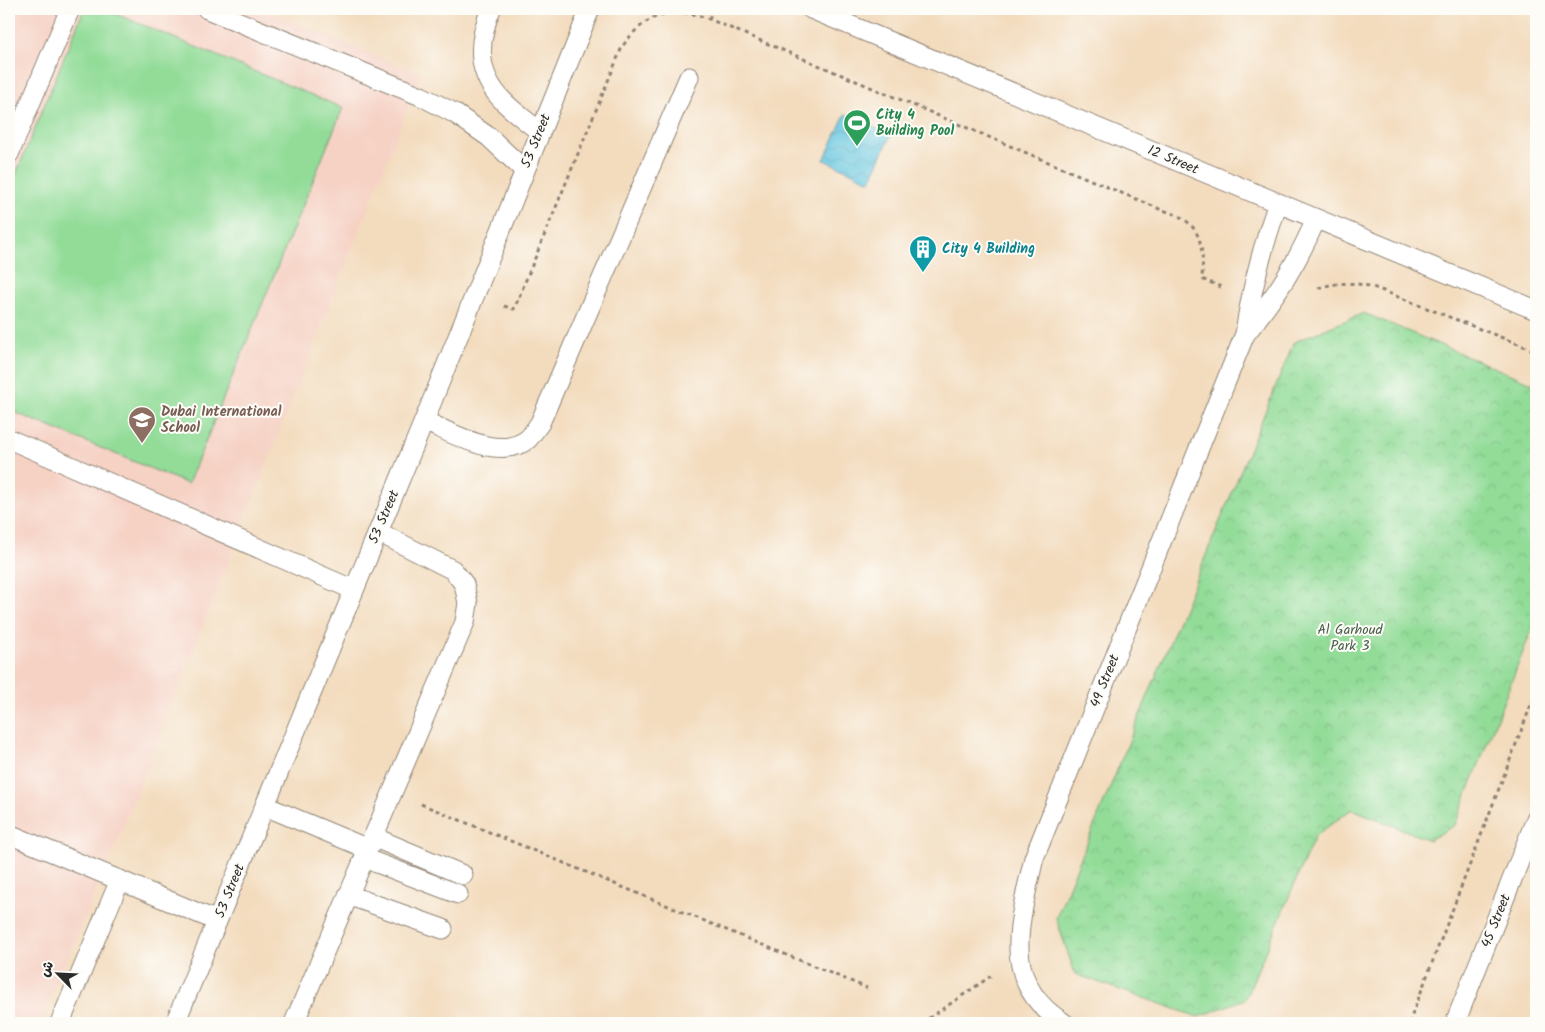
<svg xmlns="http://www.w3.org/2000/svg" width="1545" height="1032" font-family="Kalam,'Playpen Sans Arabic',sans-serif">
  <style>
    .built { fill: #f6d2c5 }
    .park { fill: url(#park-crowns); stroke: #5e8462 }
    .pitch { fill: #92dc98; stroke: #5e8462 }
    .water { fill: url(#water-waves); stroke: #467885 }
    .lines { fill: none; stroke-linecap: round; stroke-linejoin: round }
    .lane-casing { stroke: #8f8374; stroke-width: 21 }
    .path { stroke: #8f8374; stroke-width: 3; stroke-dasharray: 4 4; stroke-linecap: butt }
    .lane { stroke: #fff; stroke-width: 19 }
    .labels { text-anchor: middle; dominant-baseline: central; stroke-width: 4; stroke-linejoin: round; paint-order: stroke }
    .leisure-label { font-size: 14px; font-weight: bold; fill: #27864d; stroke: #fdfcf7; text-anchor: start }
    .street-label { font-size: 14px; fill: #2b2b2b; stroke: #fdfcf7 }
    .culture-label { font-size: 14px; font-weight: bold; fill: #0d838f; stroke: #fdfcf7; text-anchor: start }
    .education-label { font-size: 14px; font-weight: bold; fill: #785e54; stroke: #fdfcf7; text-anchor: start }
    .park-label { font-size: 14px; fill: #4a604c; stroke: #fdfcf7 }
  </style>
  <defs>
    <pattern id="park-crowns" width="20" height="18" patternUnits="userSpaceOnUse" patternTransform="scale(1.25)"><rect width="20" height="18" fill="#92dc98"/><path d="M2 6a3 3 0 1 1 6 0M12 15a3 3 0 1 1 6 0" fill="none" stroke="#7ebd83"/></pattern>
    <pattern id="water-waves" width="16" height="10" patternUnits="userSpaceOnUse" patternTransform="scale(1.25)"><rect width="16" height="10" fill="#61c5df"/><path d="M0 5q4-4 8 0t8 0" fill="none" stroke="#54a9c0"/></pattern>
  </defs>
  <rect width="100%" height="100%" fill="#fdfcf7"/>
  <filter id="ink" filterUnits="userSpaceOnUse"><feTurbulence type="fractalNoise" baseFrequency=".02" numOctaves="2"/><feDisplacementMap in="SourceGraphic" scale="10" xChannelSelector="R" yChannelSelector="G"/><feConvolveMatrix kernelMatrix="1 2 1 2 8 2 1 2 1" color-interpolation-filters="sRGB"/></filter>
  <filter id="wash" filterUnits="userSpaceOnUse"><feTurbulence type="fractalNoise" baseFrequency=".0096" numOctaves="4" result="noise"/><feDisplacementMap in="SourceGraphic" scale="20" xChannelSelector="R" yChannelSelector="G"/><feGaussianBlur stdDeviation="1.12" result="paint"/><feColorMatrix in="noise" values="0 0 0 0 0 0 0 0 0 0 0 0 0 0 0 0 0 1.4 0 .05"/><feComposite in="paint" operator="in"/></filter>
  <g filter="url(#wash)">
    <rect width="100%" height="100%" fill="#f3dbbd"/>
    <polygon class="built" points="9,9 260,9 421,74 111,857 39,1023 9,1023"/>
    <polygon class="park" points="1364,313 1536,385 1536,619 1455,825 1429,840 1352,809 1315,836 1245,999 1198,1017 1075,974 1056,918 1294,342"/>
    <polygon class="pitch" points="84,9 104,9 343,108 188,484 9,410 9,191"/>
    <polygon class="water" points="845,114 891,135 870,181 824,160"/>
  </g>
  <g filter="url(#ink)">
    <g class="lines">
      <g class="lane-casing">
        <g id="lane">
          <polyline points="207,9 421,96 454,113 489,137 524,170"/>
          <path d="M491,9C477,43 476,74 504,102C515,113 528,122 540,132"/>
          <polyline points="811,9 1536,310"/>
          <polyline points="9,154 70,9"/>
          <path d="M1246,333C1277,294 1297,264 1316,219"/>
          <path d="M424,421C453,433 499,462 528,439C532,435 536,428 540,423L689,77"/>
          <polyline points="9,439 354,590"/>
          <polyline points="265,806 368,849"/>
          <polyline points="9,834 217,921"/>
          <polyline points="373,837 463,875"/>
          <polyline points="364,858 458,894"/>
          <polyline points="348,895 443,929"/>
          <polyline points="60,1023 120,880"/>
          <polyline points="175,1023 424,421 590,9"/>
          <polyline points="294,1023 465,622 468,603 464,584 453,570 378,532"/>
          <path d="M1064,1023C998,983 1020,920 1034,858L1245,334C1251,288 1263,246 1278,203"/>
          <polyline points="1455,1023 1536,819"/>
        </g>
      </g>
      <g class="path">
        <polyline points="709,19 713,9"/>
        <path d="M1318,288C1338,282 1354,282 1373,287L1536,351"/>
        <path d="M504,306L514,309L622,47C645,14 671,5 709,19L1162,210C1201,220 1204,243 1202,279L1221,287"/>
        <polyline points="421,804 867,988"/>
        <polyline points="922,1023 991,976"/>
        <polyline points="1409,1023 1536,692"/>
      </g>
      <use href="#lane" class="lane"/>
    </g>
  </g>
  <defs>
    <g id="stadium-pin" transform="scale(1.4375)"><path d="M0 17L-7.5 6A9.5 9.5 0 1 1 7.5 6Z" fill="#2e9e5b" stroke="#fdfcf7"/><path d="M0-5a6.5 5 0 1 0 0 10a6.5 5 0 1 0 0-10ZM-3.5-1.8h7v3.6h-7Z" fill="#fff"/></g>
    <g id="building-pin" transform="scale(1.4375)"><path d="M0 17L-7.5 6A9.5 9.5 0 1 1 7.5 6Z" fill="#0f9aa8" stroke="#fdfcf7"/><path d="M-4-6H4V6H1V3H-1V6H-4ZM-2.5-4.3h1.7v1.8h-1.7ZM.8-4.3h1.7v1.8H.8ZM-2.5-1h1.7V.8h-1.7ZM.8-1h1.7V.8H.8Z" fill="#fff"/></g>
    <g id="school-pin" transform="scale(1.4375)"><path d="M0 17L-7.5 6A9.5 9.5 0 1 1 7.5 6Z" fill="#8d6e63" stroke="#fdfcf7"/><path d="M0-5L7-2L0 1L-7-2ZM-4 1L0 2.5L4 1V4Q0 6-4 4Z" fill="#fff"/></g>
  </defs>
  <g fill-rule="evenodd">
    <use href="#stadium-pin" x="857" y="123"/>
    <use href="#building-pin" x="923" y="249"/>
    <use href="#school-pin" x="142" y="420"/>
  </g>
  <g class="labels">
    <g class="leisure-label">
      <text x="876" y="115">City 4<tspan x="876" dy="16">Building Pool</tspan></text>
    </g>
    <g class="street-label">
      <text transform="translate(536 141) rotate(-68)">53 Street</text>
      <text transform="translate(1173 160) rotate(23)">12 Street</text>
      <text transform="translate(384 517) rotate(-67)">53 Street</text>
      <text transform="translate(1105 681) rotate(-68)">49 Street</text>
      <text transform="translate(230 891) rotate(-68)">53 Street</text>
      <text transform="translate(1496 921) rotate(-68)">45 Street</text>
    </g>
    <g class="culture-label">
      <text x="942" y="249">City 4 Building</text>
    </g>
    <g class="education-label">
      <text x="161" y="412">Dubai International<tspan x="161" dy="16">School</tspan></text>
    </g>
    <g class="park-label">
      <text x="1350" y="630">Al Garhoud<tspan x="1350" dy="16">Park 3</tspan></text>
    </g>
  </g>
  <rect width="1545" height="1032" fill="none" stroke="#fdfcf7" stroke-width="30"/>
  <g transform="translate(58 974) rotate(294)" stroke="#fdfcf7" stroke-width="4" paint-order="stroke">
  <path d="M0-4L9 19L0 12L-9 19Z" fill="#2b2b2b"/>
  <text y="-8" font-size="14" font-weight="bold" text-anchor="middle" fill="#2b2b2b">ش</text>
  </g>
</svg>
